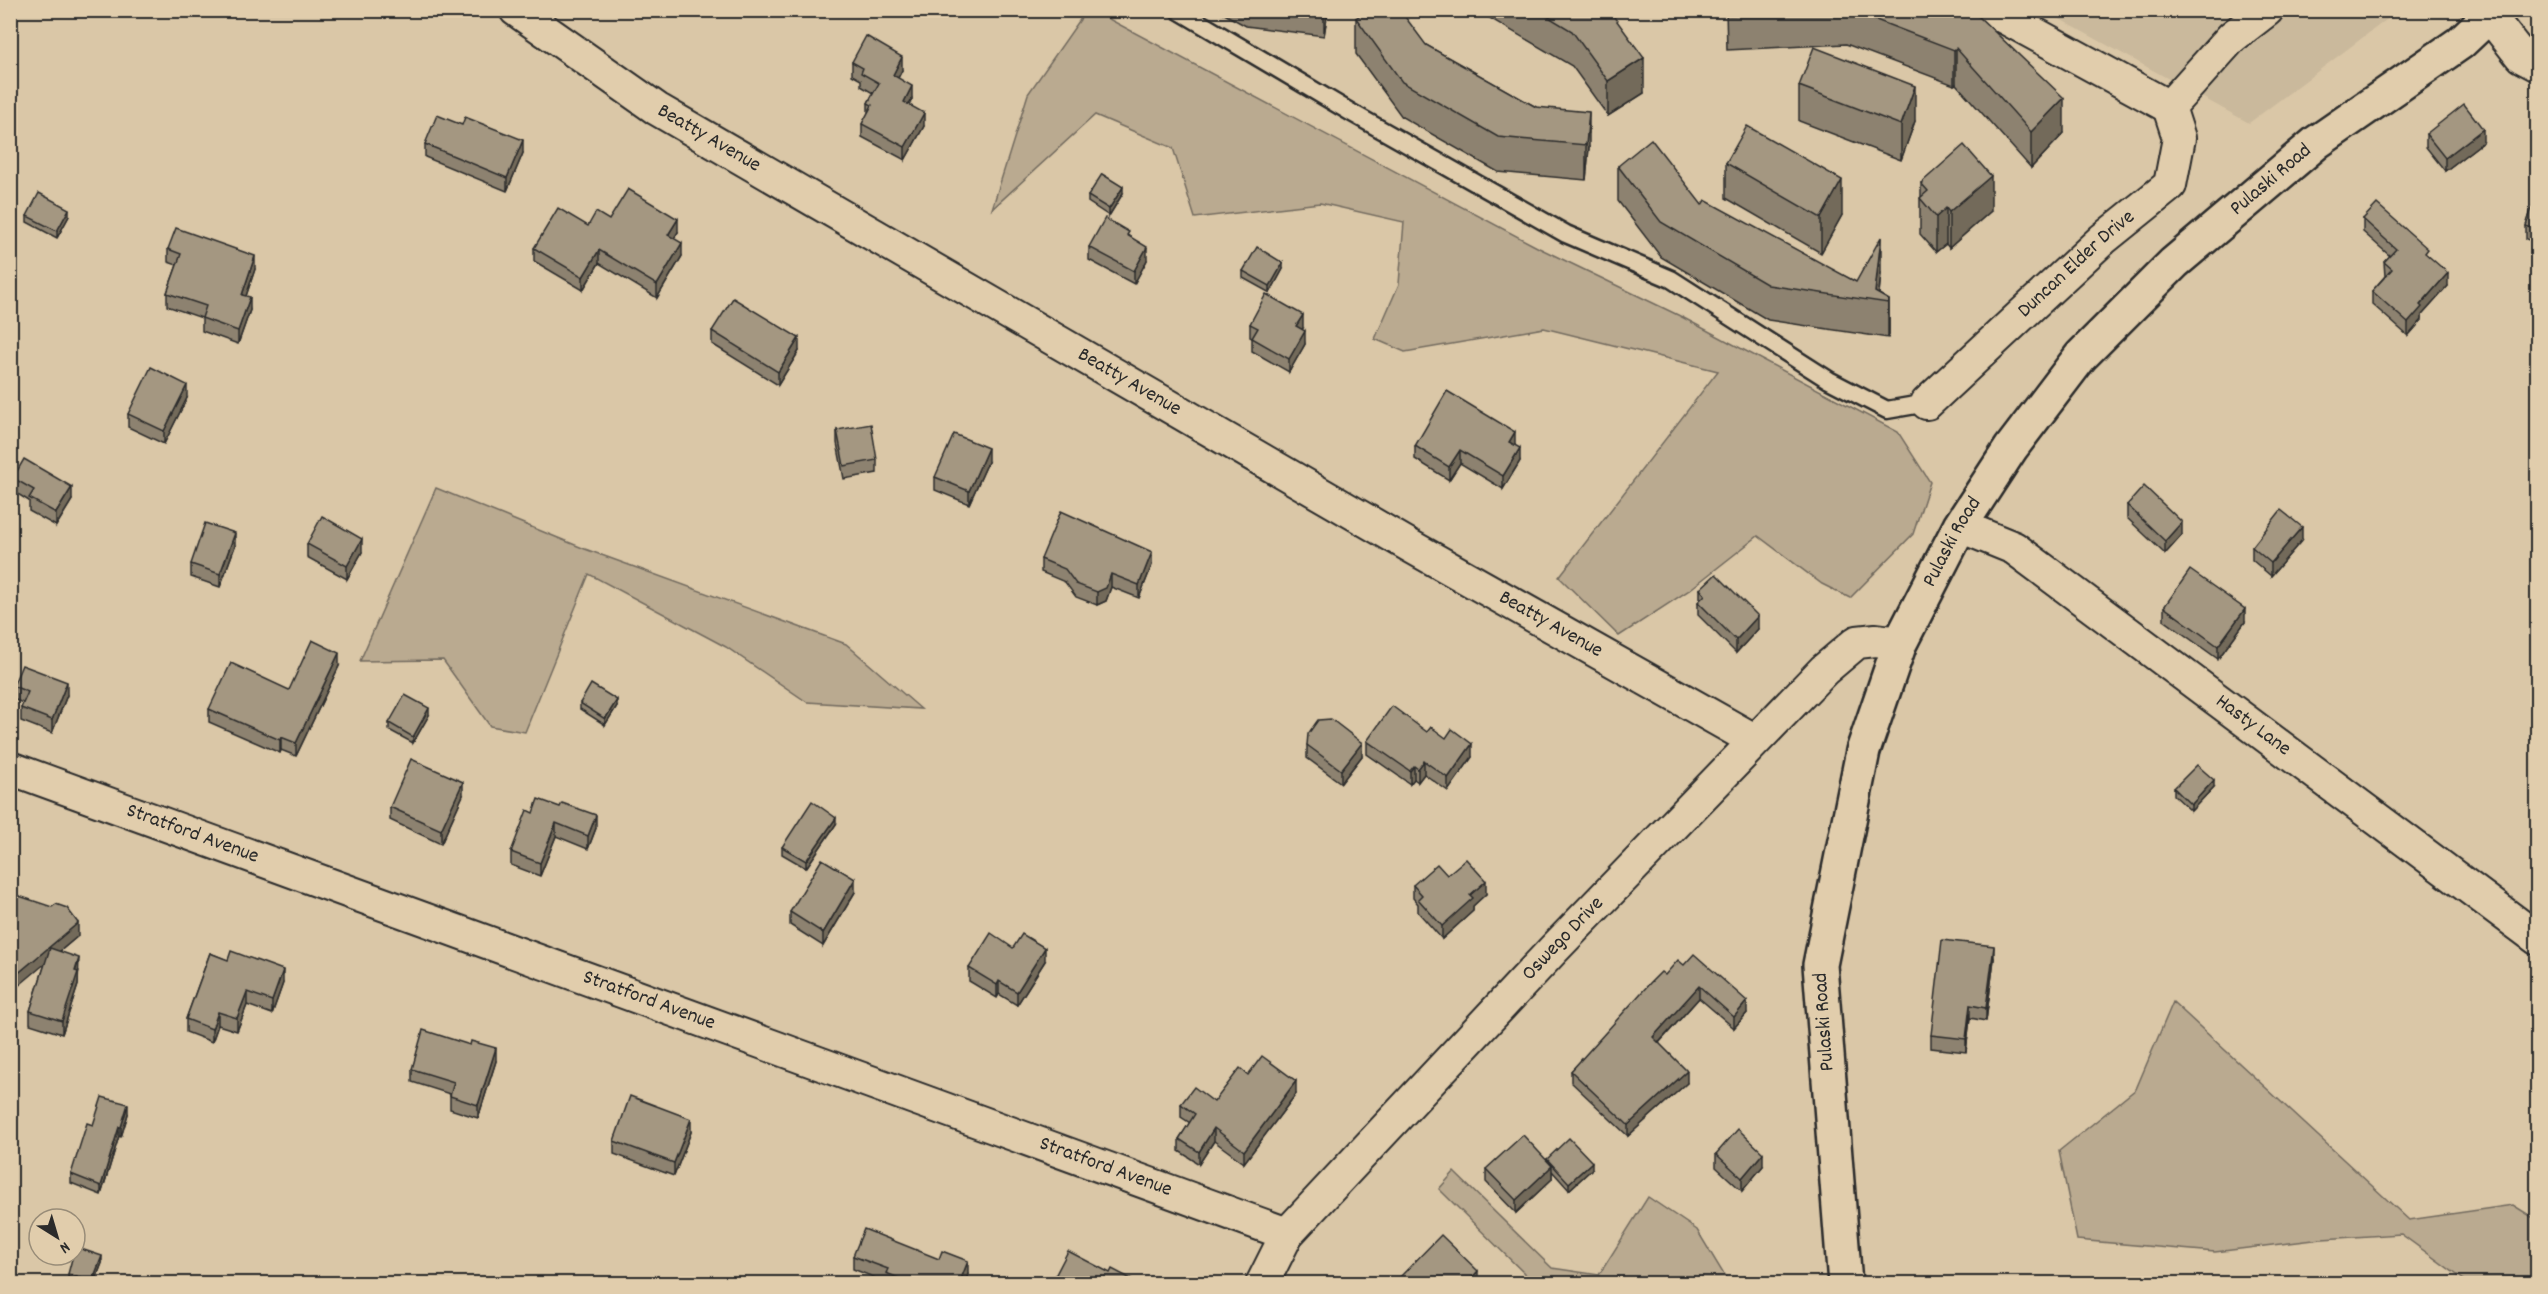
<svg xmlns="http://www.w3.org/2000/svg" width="2548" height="1294" font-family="Dekko,sans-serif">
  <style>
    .built { fill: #cab99c }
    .green { fill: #baaa90; stroke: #726a5e; stroke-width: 1.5 }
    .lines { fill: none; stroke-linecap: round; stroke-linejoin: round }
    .service-casing { stroke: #2b2b2b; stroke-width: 21 }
    .minor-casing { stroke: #2b2b2b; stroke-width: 36 }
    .secondary-casing { stroke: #2b2b2b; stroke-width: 38 }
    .service { stroke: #e1cdac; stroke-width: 16 }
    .minor { stroke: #e1cdac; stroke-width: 32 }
    .secondary { stroke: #e1cdac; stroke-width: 33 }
    .wall { fill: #8d826f; stroke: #2b2b2b; stroke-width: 1.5 }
    .shaded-wall { fill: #736a5a; stroke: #2b2b2b; stroke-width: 1.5 }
    .building { fill: #a49781; stroke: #2b2b2b; stroke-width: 1.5 }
    .labels { text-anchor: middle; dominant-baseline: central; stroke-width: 4.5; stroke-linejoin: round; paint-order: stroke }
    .street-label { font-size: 21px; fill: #2b2b2b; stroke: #e1cdac }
  </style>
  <rect width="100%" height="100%" fill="#dac7a7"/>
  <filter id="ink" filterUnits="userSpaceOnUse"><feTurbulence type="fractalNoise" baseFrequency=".0167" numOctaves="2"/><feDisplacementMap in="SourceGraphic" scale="12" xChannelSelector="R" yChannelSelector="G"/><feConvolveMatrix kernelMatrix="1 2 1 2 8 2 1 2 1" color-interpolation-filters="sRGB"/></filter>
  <g filter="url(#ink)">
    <polygon class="built" points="2045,11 2398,11 2249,123"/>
    <g class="green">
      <polygon points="1086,11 1094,11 1539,248 1680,316 1898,432 1930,482 1913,534 1850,598 1822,584 1758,536 1688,591 1619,636 1559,577 1718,371 1544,328 1405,352 1375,339 1399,284 1404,222 1320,203 1195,218 1173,148 1095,115 992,209 1028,94"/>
      <polygon points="436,488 585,549 846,644 921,709 807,702 726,647 589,574 525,732 490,726 443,660 360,661"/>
      <polygon points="2173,1002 2409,1220 2513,1205 2537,1220 2537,1283 2463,1283 2464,1280 2401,1234 2322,1239 2215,1252 2077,1240 2059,1151 2136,1089"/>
      <polygon points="1454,1172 1552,1268 1599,1275 1648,1197 1697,1230 1729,1283 1534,1283 1439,1189"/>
    </g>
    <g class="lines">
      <g class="service-casing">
        <polyline id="service" points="1178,10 1352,113 1566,234 1671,279 1829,380 1887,410 1927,403"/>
      </g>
      <g class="minor-casing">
        <g id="minor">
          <path id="s1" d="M516,10L657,109L1412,547L1754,740"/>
          <polyline points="1991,10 2169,107"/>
          <polyline points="2485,10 2521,56 2538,65"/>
          <path id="s2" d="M1927,403L2103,239L2170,185L2179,138L2169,107L2232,37L2267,10"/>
          <path id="s3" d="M1960,526L2014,548L2538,939"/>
          <path id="s4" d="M10,768L1287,1234"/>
          <path id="s5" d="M1262,1284L1287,1234L1554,949L1824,670L1857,642L1876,640L1900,643"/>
        </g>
      </g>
      <g class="secondary-casing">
        <g id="secondary">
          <path id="s6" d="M1845,1284L1820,965L1863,751L1900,643L1960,526L2011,448L2081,356L2174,263L2317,142L2460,43L2495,10"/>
        </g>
      </g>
      <use href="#service" class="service"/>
      <use href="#minor" class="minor"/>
      <use href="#secondary" class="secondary"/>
    </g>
    <g class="wall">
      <polygon points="1217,10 1328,10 1324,36 1246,26"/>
      <polygon points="1476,10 1609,10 1644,93 1608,116 1572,66"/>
      <polygon points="1726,10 1965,10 2064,133 2031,168 1956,84 1954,85 1846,44 1727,50"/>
      <polygon points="1356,18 1426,45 1536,107 1589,147 1586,180 1498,172 1402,117 1356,54"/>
      <polygon points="852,62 902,70 898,78 912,99 909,105 924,126 905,160 862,137 862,124 868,113 868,103 873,93 861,86 861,80 852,75"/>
      <polygon points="1799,86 1915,121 1901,160 1799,121"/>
      <polygon points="2426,134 2483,142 2445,171 2426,147"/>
      <polygon points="425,144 523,153 507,191 425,157"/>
      <polygon points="1726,163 1842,215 1821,253 1726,198"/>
      <polygon points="1618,166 1702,205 1856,282 1881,273 1879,294 1889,300 1889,335 1888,338 1768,320 1661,257 1618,201"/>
      <polygon points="1921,183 1991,211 1949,248 1946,244 1936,252 1920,234 1920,198 1921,197"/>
      <polygon points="2538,190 2538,243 2526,239 2526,226"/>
      <polygon points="1123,193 1109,216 1088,202 1088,196"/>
      <polygon points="27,216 69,216 57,238 27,222"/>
      <polygon points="2363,219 2428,256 2448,286 2422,315 2422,320 2408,336 2372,304 2372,291 2385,276 2384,262 2390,256 2363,232"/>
      <polygon points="609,220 678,232 674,238 682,256 657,298 599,263 583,290 534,261 534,248 588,226"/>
      <polygon points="1129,237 1147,260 1134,284 1089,260 1089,247"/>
      <polygon points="168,249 255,269 246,296 250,310 238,344 202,331 202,318 167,306 167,293 177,265 168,262"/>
      <polygon points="1283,269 1270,293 1243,278 1243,271"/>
      <polygon points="1250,324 1303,328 1302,329 1305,344 1289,372 1252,351 1252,338 1250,337"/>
      <polygon points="712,331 799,351 778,385 712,344"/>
      <polygon points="187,398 164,444 128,427 128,414"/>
      <polygon points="837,430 877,460 877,473 844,479 837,443"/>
      <polygon points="1515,445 1515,446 1520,461 1503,489 1460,463 1449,480 1415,459 1415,446"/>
      <polygon points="988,462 969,504 935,490 935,477"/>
      <polygon points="13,478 72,500 56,526 29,511 29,501 13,491"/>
      <polygon points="2127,505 2182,535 2165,554 2127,518"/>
      <polygon points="2302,540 2271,576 2252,560 2252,547"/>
      <polygon points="307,544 362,552 347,579 307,557"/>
      <polygon points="235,546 220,587 191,577 191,564"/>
      <polygon points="1041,559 1152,565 1139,598 1111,587 1106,601 1097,605 1076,597 1065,582 1041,572"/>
      <polygon points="1700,589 1758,629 1736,653 1698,615 1698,602 1700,600"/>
      <polygon points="2164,607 2245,622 2218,659 2164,620"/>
      <polygon points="339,666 296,756 281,750 280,753 209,722 209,709 289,690"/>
      <polygon points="13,686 67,695 52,733 21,721 21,708 23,703 13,699"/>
      <polygon points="580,703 617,706 605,725 580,709"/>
      <polygon points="429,715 413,743 389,730 389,723"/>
      <polygon points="1427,732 1472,757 1448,791 1424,774 1418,782 1414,779 1410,784 1367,754 1367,741"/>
      <polygon points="1307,745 1362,756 1341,783 1307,758"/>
      <polygon points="2214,787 2191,811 2174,795 2174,788"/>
      <polygon points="463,795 441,844 390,820 390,807"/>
      <polygon points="533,813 596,828 588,849 556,836 540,876 511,865 511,852"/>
      <polygon points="836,824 806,868 782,854 782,847"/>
      <polygon points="1447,875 1486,894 1473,906 1473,911 1442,939 1418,912 1418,904 1413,898 1413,885"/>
      <polygon points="855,892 823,946 790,925 790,912"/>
      <polygon points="78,936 60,951 79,971 78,974 78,985 62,1034 30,1024 30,1011 45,964"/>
      <polygon points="210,953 283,983 272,1014 247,1005 237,1031 218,1025 212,1042 186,1032 186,1019"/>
      <polygon points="1994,959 1986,1021 1970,1018 1966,1052 1931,1048 1931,1035"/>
      <polygon points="1045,961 1017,1005 999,994 997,998 969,981 969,968"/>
      <polygon points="1684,965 1747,1013 1734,1028 1699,998 1659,1043 1687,1083 1628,1136 1571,1082 1571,1071 1665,975"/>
      <polygon points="496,1061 478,1118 450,1109 450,1094 412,1082 412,1069"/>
      <polygon points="1248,1075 1296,1094 1244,1163 1214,1141 1199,1164 1179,1151 1179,1139 1190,1123 1181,1117 1181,1104 1214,1102"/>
      <polygon points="128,1114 121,1137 119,1136 101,1195 71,1183 71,1174 93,1125"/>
      <polygon points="691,1132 674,1176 614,1154 614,1141"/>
      <polygon points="1716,1154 1763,1166 1742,1191 1716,1167"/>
      <polygon points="1547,1159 1592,1169 1569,1190 1552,1171 1552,1179 1516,1213 1486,1182 1486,1169 1547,1160"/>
      <polygon points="853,1256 968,1274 965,1284 886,1284 886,1282 853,1269"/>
      <polygon points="102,1263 94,1284 76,1284 68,1281 68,1274"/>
    </g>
    <g class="shaded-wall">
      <polygon points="1324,10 1328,10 1324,36"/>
      <polygon points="1956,48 1956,84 1954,85 1954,50"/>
      <polygon points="902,57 902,70 893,88 893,75"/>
      <polygon points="1644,58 1644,93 1608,116 1608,81"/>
      <polygon points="912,86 912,99 904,115 904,102"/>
      <polygon points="1915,86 1915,121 1901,160 1901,125"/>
      <polygon points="2064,98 2064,133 2031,168 2031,132"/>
      <polygon points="1589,112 1589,147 1586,180 1586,145"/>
      <polygon points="924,113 924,126 905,160 905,147"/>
      <polygon points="2483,129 2483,142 2445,171 2445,158"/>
      <polygon points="523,140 523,153 507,191 507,178"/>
      <polygon points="1991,176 1991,211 1949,248 1949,212"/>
      <polygon points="1842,180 1842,215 1821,253 1821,218"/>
      <polygon points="1123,187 1123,193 1109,216 1109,209"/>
      <polygon points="1946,208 1946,244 1936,252 1936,217"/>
      <polygon points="69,209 69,216 57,238 57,231"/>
      <polygon points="678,219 678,232 668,248 668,235"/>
      <polygon points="1881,237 1881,273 1878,301 1875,292"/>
      <polygon points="682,243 682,256 657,298 657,285"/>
      <polygon points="1147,247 1147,260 1134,284 1134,271"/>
      <polygon points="599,250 599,263 583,290 583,277"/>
      <polygon points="255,256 255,269 242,308 242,295"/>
      <polygon points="1283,263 1283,269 1270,293 1270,286"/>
      <polygon points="2448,273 2448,286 2422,315 2422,320 2408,336 2408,323 2420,305"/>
      <polygon points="250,297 250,310 238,344 238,331"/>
      <polygon points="1889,300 1889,335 1888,338 1888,303"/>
      <polygon points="1303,315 1303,328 1296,339 1296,326"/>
      <polygon points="1305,331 1305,344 1289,372 1289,359"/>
      <polygon points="799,338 799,351 778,385 778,372"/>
      <polygon points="187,385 187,398 164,444 164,431"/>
      <polygon points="1515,432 1515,445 1509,455 1509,442"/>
      <polygon points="988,448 988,462 969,504 969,491"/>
      <polygon points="1520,448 1520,461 1503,489 1503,476"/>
      <polygon points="1460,450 1460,463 1449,480 1449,467"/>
      <polygon points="72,487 72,500 56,526 56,513"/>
      <polygon points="2182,522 2182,535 2165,554 2165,541"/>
      <polygon points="2302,527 2302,540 2271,576 2271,563"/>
      <polygon points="235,533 235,546 220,587 220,574"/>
      <polygon points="362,539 362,552 347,579 347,566"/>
      <polygon points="1152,552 1152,565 1139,598 1139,585"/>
      <polygon points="1111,574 1111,587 1106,601 1097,605 1097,592"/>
      <polygon points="2245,609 2245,622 2218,659 2218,646"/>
      <polygon points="1758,616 1758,629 1736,653 1736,640"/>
      <polygon points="339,653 339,666 296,756 296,743"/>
      <polygon points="67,682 67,695 52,733 52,720"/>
      <polygon points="617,700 617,706 605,725 605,719"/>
      <polygon points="429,708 429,715 413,743 413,737"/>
      <polygon points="281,737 281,750 280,753 280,740"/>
      <polygon points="1362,743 1362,756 1341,783 1341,770"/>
      <polygon points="1472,744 1472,757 1448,791 1448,778"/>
      <polygon points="1424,761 1424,774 1418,782 1418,769"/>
      <polygon points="1414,766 1414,779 1410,784 1410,771"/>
      <polygon points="2214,780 2214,787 2191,811 2191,805"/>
      <polygon points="463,782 463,795 441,844 441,830"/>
      <polygon points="596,815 596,828 588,849 588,836"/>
      <polygon points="836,818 836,824 806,868 806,861"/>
      <polygon points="556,823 556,836 540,876 540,863"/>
      <polygon points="855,879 855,892 823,946 823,933"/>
      <polygon points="1486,881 1486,894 1473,906 1473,911 1442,939 1442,926 1470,895"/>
      <polygon points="78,923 78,936 10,993 10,980"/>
      <polygon points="1994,946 1994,959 1986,1021 1986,1008"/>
      <polygon points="1045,948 1045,961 1017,1005 1017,992"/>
      <polygon points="79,958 78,985 62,1034 62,1021"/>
      <polygon points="283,970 283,983 272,1014 272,1001"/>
      <polygon points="999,981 999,994 997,998 997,985"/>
      <polygon points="1699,986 1699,998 1653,1049 1653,1037"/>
      <polygon points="247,992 247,1005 237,1031 237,1018"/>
      <polygon points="1747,1001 1747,1013 1734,1028 1734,1017"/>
      <polygon points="1970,1005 1970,1018 1966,1052 1966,1039"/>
      <polygon points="218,1012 218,1025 212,1042 212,1029"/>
      <polygon points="496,1048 496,1061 478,1118 478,1105"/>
      <polygon points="1687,1071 1687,1083 1628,1136 1628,1125"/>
      <polygon points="1296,1081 1296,1094 1244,1163 1244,1151"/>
      <polygon points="128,1104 128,1114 121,1137 121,1127"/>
      <polygon points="691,1119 691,1132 674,1176 674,1163"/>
      <polygon points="119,1127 119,1136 101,1195 101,1186"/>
      <polygon points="1214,1128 1214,1141 1199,1164 1199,1152"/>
      <polygon points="1763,1153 1763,1166 1742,1191 1742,1178"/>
      <polygon points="1592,1162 1592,1169 1569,1190 1569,1183"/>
      <polygon points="1552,1166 1552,1179 1516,1213 1516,1200"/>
      <polygon points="102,1256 102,1263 94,1284 92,1284"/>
      <polygon points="968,1261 968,1274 965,1284 959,1284"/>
      <polygon points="1478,1271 1478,1284 1466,1284"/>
    </g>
    <g class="building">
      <polygon points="1367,10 1400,10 1426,45 1536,107 1589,112 1586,145 1498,137 1402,82 1356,18"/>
      <polygon points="1537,10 1609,10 1644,58 1608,81 1572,31"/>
      <polygon points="1727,10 1816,10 1727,15"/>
      <polygon points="1850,10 1965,10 1977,15 2064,98 2031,132 1956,48 1954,50"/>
      <polygon points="866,36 902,57 893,75 912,86 904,102 924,113 905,147 862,124 872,105 868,103 879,83 861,73 863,68 852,62"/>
      <polygon points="1814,47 1915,86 1901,125 1799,86"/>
      <polygon points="2464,104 2483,129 2445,158 2426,134"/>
      <polygon points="437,115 462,125 465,117 523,140 507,178 425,144"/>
      <polygon points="1747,126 1842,180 1821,218 1726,163"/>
      <polygon points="1651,139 1702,205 1705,200 1856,282 1881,237 1875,292 1889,300 1888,303 1768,285 1661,222 1618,166"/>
      <polygon points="1964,145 1991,176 1949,212 1946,208 1936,217 1920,198 1928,191 1921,183"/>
      <polygon points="1102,174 1123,187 1109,209 1088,196"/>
      <polygon points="628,189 678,219 668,235 682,243 657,285 599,250 583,277 534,248 558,208 588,226 596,212 609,220"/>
      <polygon points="2538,190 2538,230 2526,226"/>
      <polygon points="39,193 69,209 57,231 27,216"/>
      <polygon points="2377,204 2428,249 2425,253 2448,273 2420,305 2422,307 2408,323 2372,291 2392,269 2384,262 2396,249 2363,219"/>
      <polygon points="1105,218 1129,232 1127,235 1147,247 1134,271 1089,247"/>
      <polygon points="176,228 255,256 242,295 250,297 238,331 202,318 206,306 167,293 181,254 168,249"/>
      <polygon points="1257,247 1283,263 1270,286 1243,271"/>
      <polygon points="1266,294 1303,315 1296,326 1305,331 1289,359 1252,338 1258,328 1250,324"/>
      <polygon points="733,298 799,338 778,372 712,331"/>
      <polygon points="151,367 187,385 164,431 128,414"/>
      <polygon points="1447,391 1515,432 1509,442 1520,448 1503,476 1460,450 1449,467 1415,446"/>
      <polygon points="871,424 877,460 844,466 837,430"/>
      <polygon points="954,434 988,448 969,491 935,477"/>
      <polygon points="24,459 72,487 56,513 29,498 34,490 13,478"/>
      <polygon points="2144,486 2182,522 2165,541 2127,505"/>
      <polygon points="2281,510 2302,527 2271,563 2252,547"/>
      <polygon points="1061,511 1152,552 1139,585 1111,574 1106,588 1097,592 1076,584 1065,569 1041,559"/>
      <polygon points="322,516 362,539 347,566 307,544"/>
      <polygon points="205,523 235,533 220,574 191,564"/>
      <polygon points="2190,570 2245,609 2218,646 2164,607"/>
      <polygon points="1716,574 1758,616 1736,640 1698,602 1705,595 1700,589"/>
      <polygon points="312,640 339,653 296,743 281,737 280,740 209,709 231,663 289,690"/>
      <polygon points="22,665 67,682 52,720 21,708 28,692 13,686"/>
      <polygon points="591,684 617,700 605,719 580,703"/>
      <polygon points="405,695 429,708 413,737 389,723"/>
      <polygon points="1392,706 1427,732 1431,727 1446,738 1452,729 1472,744 1448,778 1424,761 1418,769 1414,766 1410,771 1367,741"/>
      <polygon points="1331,719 1362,743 1341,770 1307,745 1308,734 1318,720"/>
      <polygon points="411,759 463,782 441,830 390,807"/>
      <polygon points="2197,765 2214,780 2191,805 2174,788"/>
      <polygon points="538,799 560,807 562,803 596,815 588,836 556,823 540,863 511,852 527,810 533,813"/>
      <polygon points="812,801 836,818 806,861 782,847"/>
      <polygon points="822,859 855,879 823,933 790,912"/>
      <polygon points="1466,859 1486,881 1470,895 1473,898 1442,926 1418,899 1422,895 1413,885 1437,864 1447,875"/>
      <polygon points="10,893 52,907 56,904 67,908 78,923 10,980"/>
      <polygon points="991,933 1013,948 1022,934 1045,948 1017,992 999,981 997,985 969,968"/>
      <polygon points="1942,940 1994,946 1986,1008 1970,1005 1966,1039 1931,1035"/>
      <polygon points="50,948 79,958 75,971 78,972 62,1021 30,1011"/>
      <polygon points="231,951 283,970 272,1001 247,992 237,1018 218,1012 212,1029 186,1019 210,953 228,960"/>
      <polygon points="1694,954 1747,1001 1734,1017 1699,986 1653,1037 1687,1071 1628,1125 1571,1071 1650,983 1661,972 1665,975 1678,960 1684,965"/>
      <polygon points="423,1030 470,1045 471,1041 496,1048 478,1105 450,1096 454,1082 412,1069"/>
      <polygon points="1262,1056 1296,1081 1244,1151 1214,1128 1199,1152 1179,1139 1195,1114 1181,1104 1194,1087 1214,1102 1240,1068 1248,1075"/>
      <polygon points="630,1096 691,1119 674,1163 614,1141"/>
      <polygon points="102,1097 128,1104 121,1127 119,1127 101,1186 71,1174 87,1123 93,1125"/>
      <polygon points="1738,1129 1763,1153 1742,1178 1716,1154"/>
      <polygon points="1523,1135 1552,1166 1516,1200 1486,1169"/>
      <polygon points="1569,1138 1592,1162 1569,1183 1547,1159"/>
      <polygon points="864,1229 939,1259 942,1251 968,1261 959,1284 909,1284 909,1282 886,1273 888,1269 853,1256"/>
      <polygon points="1441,1235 1478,1271 1466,1284 1404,1284 1399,1278"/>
      <polygon points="78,1248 102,1256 92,1282 68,1274 73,1255 75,1255 75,1252 76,1252"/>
      <polygon points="1068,1251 1110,1273 1112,1269 1141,1284 1056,1284 1052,1282"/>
    </g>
  </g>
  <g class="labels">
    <g class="street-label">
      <text stroke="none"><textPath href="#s1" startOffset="232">Beatty Avenue</textPath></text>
      <text stroke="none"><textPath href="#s6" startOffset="1252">Pulaski Road</textPath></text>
      <text stroke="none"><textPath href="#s2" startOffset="204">Duncan Elder Drive</textPath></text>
      <text stroke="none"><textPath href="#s1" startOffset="718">Beatty Avenue</textPath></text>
      <text stroke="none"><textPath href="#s6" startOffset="766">Pulaski Road</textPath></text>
      <text stroke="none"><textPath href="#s1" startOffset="1204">Beatty Avenue</textPath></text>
      <text stroke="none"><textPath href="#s3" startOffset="356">Hasty Lane</textPath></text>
      <text stroke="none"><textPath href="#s4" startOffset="194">Stratford Avenue</textPath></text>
      <text stroke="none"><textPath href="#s5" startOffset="460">Oswego Drive</textPath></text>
      <text stroke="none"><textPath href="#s4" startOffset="680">Stratford Avenue</textPath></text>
      <text transform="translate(1825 1022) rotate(-94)">Pulaski Road</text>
      <text stroke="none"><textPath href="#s4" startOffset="1166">Stratford Avenue</textPath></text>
    </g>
  </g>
  <rect width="2548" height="1294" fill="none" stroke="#e1cdac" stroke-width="36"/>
  <rect x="18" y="18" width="2512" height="1258" fill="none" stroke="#2b2b2b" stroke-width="2" filter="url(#ink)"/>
  <g transform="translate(57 1237) rotate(143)"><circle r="28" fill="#e1cdac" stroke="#988c78" stroke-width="1.5"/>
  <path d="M0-4.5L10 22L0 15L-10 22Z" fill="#2b2b2b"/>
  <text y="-9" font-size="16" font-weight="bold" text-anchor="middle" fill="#2b2b2b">N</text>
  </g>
</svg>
